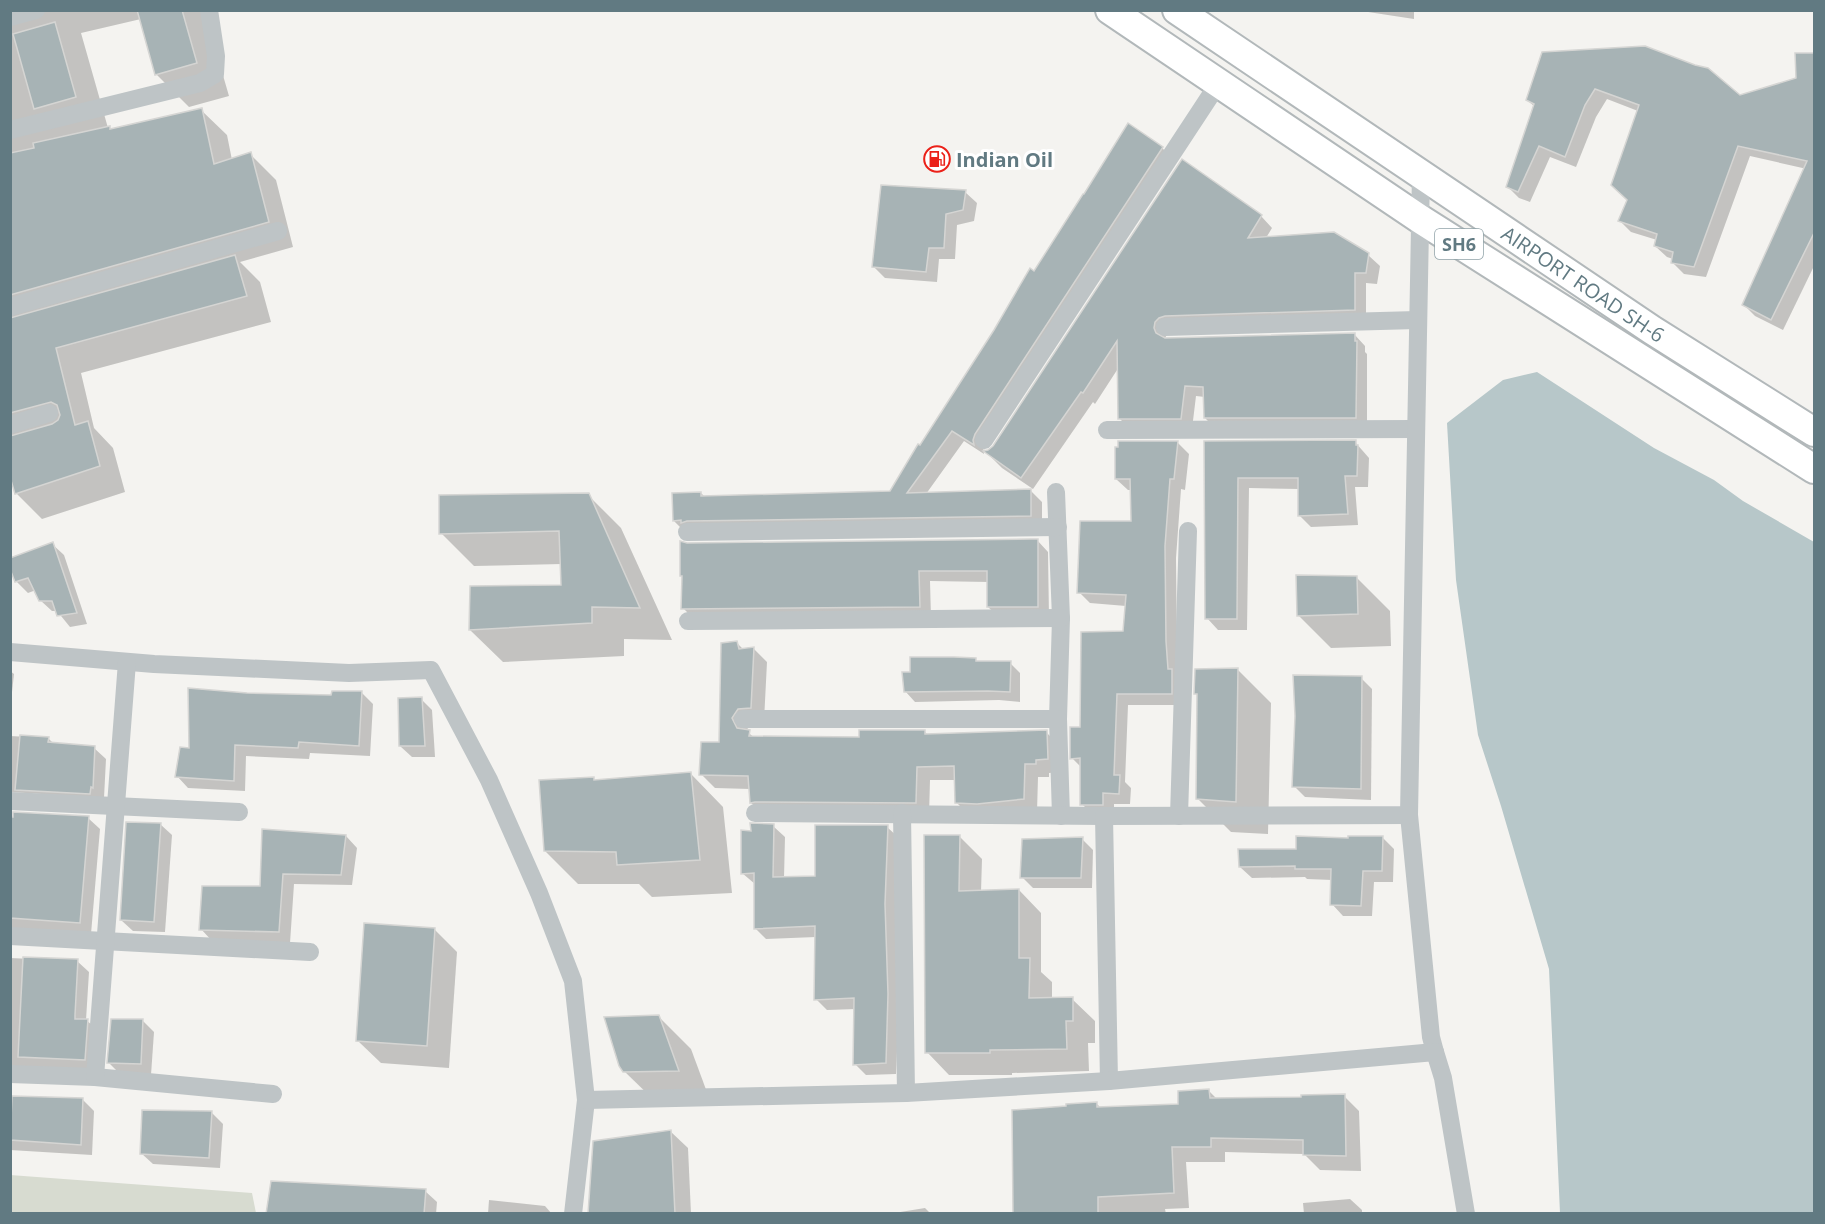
<svg xmlns="http://www.w3.org/2000/svg" width="1825" height="1224" font-family="'Open Sans',sans-serif">
  <style>
    .park { fill: #d7dbd0 }
    .water { fill: #b7c7c9 }
    .shadow { fill: #0003 }
    .building { fill: #a7b3b5; stroke: #d5d5d3; stroke-width: 1.5 }
    .lines { fill: none; stroke-linecap: round; stroke-linejoin: round }
    .primary-casing { stroke: #b2b8ba; stroke-width: 32 }
    .minor { stroke: #bec4c6; stroke-width: 18 }
    .primary { stroke: #fff; stroke-width: 28 }
    .labels { text-anchor: middle; dominant-baseline: central; stroke-width: 6; stroke-linejoin: round; paint-order: stroke }
    .shield { fill: #fff; stroke: #90a2a8; stroke-width: 1.5 }
    .shield-label { font-size: 18px; font-weight: bold; fill: #617a82 }
    .poi-label { font-size: 20px; font-weight: bold; fill: #617a82; stroke: #fff; text-anchor: start }
    .street-label { font-size: 20px; fill: #617a82; stroke: #fff }
  </style>
  <rect width="100%" height="100%" fill="#f4f3f0"/>
  <polygon class="park" points="10,1175 252,1193 256,1213 11,1213"/>
  <polygon class="water" points="1537,372 1654,448 1714,480 1743,501 1814,542 1814,1213 1560,1213 1549,969 1501,806 1478,735 1456,580 1447,423 1503,380"/>
  <g class="shadow">
    <polygon points="10,10 204,10 229,96 189,107 157,75 141,19 81,33 108,128 111,130 201,110 227,135 232,160 250,154 276,180 293,247 240,262 260,282 271,322 81,373 94,428 113,448 125,492 42,519 16,493 10,471"/>
    <polygon points="1355,10 1414,10 1414,19"/>
    <polygon points="1543,53 1740,96 1798,79 1814,55 1807,169 1750,156 1706,277 1684,274 1672,262 1673,259 1667,257 1655,246 1657,240 1631,232 1620,221 1628,200 1638,111 1607,99 1596,117 1576,167 1550,157 1530,202 1519,198 1507,186 1535,107 1527,100"/>
    <polygon points="1162,148 1174,159 984,450 983,448 984,454 964,441 926,494 1031,491 1042,502 1042,527 685,532 674,521 701,493 705,497 891,493 1035,273"/>
    <polygon points="1182,161 1261,216 1272,228 1266,238 1368,255 1380,266 1377,284 1366,283 1366,321 1170,329 1164,340 1354,334 1365,346 1365,352 1367,354 1367,429 1216,429 1205,418 1205,397 1196,396 1192,429 1130,429 1119,418 1119,367 1095,404 1093,402 1033,489 1002,468 986,452 995,447"/>
    <polygon points="1814,190 1814,266 1783,330 1755,316 1744,305"/>
    <polygon points="965,192 977,203 974,221 957,225 955,259 939,259 937,282 885,278 874,267"/>
    <polygon points="1206,442 1355,442 1369,458 1368,487 1355,487 1358,525 1311,527 1299,515 1299,489 1249,488 1247,630 1218,630 1207,618"/>
    <polygon points="1178,443 1189,454 1185,490 1181,489 1176,558 1177,654 1182,705 1128,705 1125,782 1131,788 1130,804 1114,804 1114,815 1093,815 1082,804 1081,767 1072,758 1081,728 1125,633 1126,606 1090,603 1079,592 1133,523 1132,490 1128,490 1116,479"/>
    <polygon points="588,495 621,528 672,640 624,639 624,656 503,662 470,630 563,587 562,564 474,566 441,533"/>
    <polygon points="1037,540 1048,552 1049,618 1000,618 988,607 989,582 930,581 931,618 694,619 683,608"/>
    <polygon points="52,544 64,555 87,624 70,627 57,611 52,611 40,600 36,590 28,593 16,581"/>
    <polygon points="1357,578 1390,611 1391,646 1331,648 1298,615"/>
    <polygon points="737,643 744,650 753,648 767,662 764,721 752,722 746,731 755,738 861,739 925,732 928,735 1046,732 1060,746 1061,772 1049,773 1049,777 1038,777 1037,812 971,817 957,803 956,780 930,780 929,816 765,816 751,803 750,789 715,788 701,774 721,743"/>
    <polygon points="976,660 978,662 1010,663 1020,673 1020,702 999,700 915,702 905,691 912,674"/>
    <polygon points="1238,670 1271,703 1268,834 1231,832 1198,799 1198,696 1196,694"/>
    <polygon points="10,671 14,674 10,710"/>
    <polygon points="1361,678 1372,689 1371,800 1305,797 1294,786"/>
    <polygon points="362,693 373,704 370,756 310,753 309,759 246,756 245,791 188,788 177,776 190,750 246,694 333,697"/>
    <polygon points="421,699 432,710 435,757 412,757 400,746"/>
    <polygon points="10,736 48,738 54,744 94,748 106,759 104,798 10,792"/>
    <polygon points="691,774 723,807 732,893 652,897 639,884 578,884 545,851 593,779 596,782"/>
    <polygon points="10,817 88,818 100,829 91,934 10,929"/>
    <polygon points="160,824 172,835 165,932 133,931 121,920"/>
    <polygon points="773,826 785,837 784,878 817,878 887,827 899,838 899,1006 896,1074 866,1075 855,1064 856,1009 827,1010 816,999 816,937 766,939 755,928 755,884 742,873 752,832"/>
    <polygon points="264,831 346,836 357,848 352,885 294,884 290,943 212,941 201,929 261,887"/>
    <polygon points="959,836 982,859 981,892 1019,890 1041,913 1041,972 1052,982 1052,999 1072,999 1095,1021 1095,1043 1088,1043 1089,1071 1012,1073 1012,1075 949,1075 927,1052"/>
    <polygon points="1382,837 1394,849 1393,882 1374,882 1372,916 1343,916 1332,904 1332,880 1307,879 1305,877 1252,878 1240,867 1297,850 1350,840"/>
    <polygon points="1082,839 1093,850 1092,888 1033,888 1022,877"/>
    <polygon points="434,929 457,952 449,1068 381,1063 358,1041"/>
    <polygon points="10,958 77,961 89,972 86,1020 99,1031 96,1071 10,1066"/>
    <polygon points="658,1016 691,1049 711,1103 658,1104 624,1071"/>
    <polygon points="142,1020 154,1032 151,1075 120,1074 109,1063"/>
    <polygon points="1209,1091 1218,1100 1344,1096 1359,1111 1361,1171 1320,1170 1304,1154 1225,1152 1225,1162 1186,1162 1189,1208 1165,1209 1166,1214 1014,1214 1097,1104 1101,1108 1180,1105"/>
    <polygon points="10,1097 82,1099 94,1111 92,1155 10,1150"/>
    <polygon points="212,1113 223,1124 220,1168 153,1164 141,1153"/>
    <polygon points="670,1131 688,1148 691,1214 590,1214"/>
    <polygon points="425,1191 437,1202 436,1214 268,1214"/>
    <polygon points="1350,1199 1362,1210 1362,1214 1304,1214 1303,1203"/>
    <polygon points="489,1200 545,1206 552,1214 488,1214"/>
    <polygon points="925,1208 931,1214 888,1214"/>
  </g>
  <g class="building">
    <polygon points="137,10 182,10 197,63 155,75"/>
    <polygon points="55,22 76,97 34,109 13,34"/>
    <polygon points="1645,46 1695,65 1708,68 1740,95 1796,78 1795,53 1815,53 1815,231 1771,320 1742,305 1807,161 1738,146 1694,267 1671,263 1673,252 1654,246 1657,234 1618,221 1627,200 1611,185 1639,105 1595,89 1585,105 1565,157 1539,146 1518,192 1506,187 1534,104 1526,100 1542,52"/>
    <polygon points="202,108 214,164 251,152 269,222 10,295 10,153 34,148 33,143 110,126 110,129"/>
    <polygon points="1128,123 1163,147 975,434 973,440 974,445 952,431 907,493 1031,489 1031,516 687,521 681,523 681,520 673,521 672,493 701,492 701,496 890,491 918,444 920,445 994,330 1030,268 1034,271 1083,194 1084,194"/>
    <polygon points="1182,159 1262,215 1248,238 1334,232 1369,253 1366,273 1355,273 1355,310 1165,316 1159,318 1155,322 1154,328 1156,333 1165,338 1355,333 1355,341 1357,341 1356,418 1204,418 1203,387 1185,386 1181,419 1118,419 1117,341 1083,393 1081,392 1021,478 983,451 988,450 993,446"/>
    <polygon points="881,185 966,190 963,210 946,214 944,248 929,248 926,272 872,267"/>
    <polygon points="235,255 247,296 56,348 75,425 88,421 100,466 15,494 10,477 10,436 52,424 58,420 60,415 57,405 51,402 10,413 10,318"/>
    <polygon points="1356,440 1356,445 1358,445 1357,476 1345,476 1348,514 1298,516 1298,478 1238,478 1237,619 1205,619 1204,441"/>
    <polygon points="1118,441 1178,441 1174,479 1170,479 1165,546 1166,641 1168,669 1172,669 1172,694 1117,694 1114,775 1120,775 1119,794 1103,793 1103,805 1080,805 1080,758 1070,759 1070,727 1080,727 1081,632 1123,631 1126,595 1077,593 1080,521 1131,521 1130,479 1115,479 1115,447 1118,447"/>
    <polygon points="589,493 640,608 592,607 592,623 469,630 470,586 561,585 559,531 439,534 439,495"/>
    <polygon points="1031,539 1038,539 1038,607 987,607 987,571 919,571 920,607 681,609 682,576 680,576 680,541 687,543"/>
    <polygon points="53,542 77,613 57,616 52,601 39,601 28,578 15,582 10,569 10,558"/>
    <polygon points="1296,575 1357,576 1358,614 1297,616"/>
    <polygon points="737,641 739,649 754,647 751,708 738,709 732,718 737,728 750,730 749,736 859,737 859,730 925,730 925,734 1047,730 1048,759 1036,760 1036,764 1025,764 1024,799 977,804 955,803 954,766 917,767 916,803 755,802 750,803 748,776 699,775 701,742 719,742 721,643"/>
    <polygon points="910,657 954,657 976,658 976,661 1011,661 1010,692 988,691 904,692 902,672 910,672"/>
    <polygon points="1238,668 1236,802 1196,799 1197,694 1194,694 1195,669"/>
    <polygon points="1293,675 1362,676 1361,789 1292,787 1295,716"/>
    <polygon points="188,688 247,693 331,695 332,691 362,691 359,746 299,742 298,748 235,745 234,781 175,777 180,747 189,748"/>
    <polygon points="422,697 425,746 399,746 398,698"/>
    <polygon points="20,735 49,737 48,742 95,746 93,788 91,787 90,794 15,790"/>
    <polygon points="691,772 700,860 617,865 616,852 544,851 539,780 594,777 594,780"/>
    <polygon points="13,812 89,816 80,923 10,918 10,817 13,817"/>
    <polygon points="126,822 161,823 154,922 120,920"/>
    <polygon points="750,823 774,824 773,877 815,876 815,825 888,825 885,904 888,994 886,1063 853,1065 854,998 814,1000 815,926 754,929 754,873 741,874 741,830 751,831"/>
    <polygon points="262,829 346,835 341,875 283,874 279,932 199,930 202,886 260,886"/>
    <polygon points="924,835 960,835 959,891 1019,889 1019,958 1030,958 1029,998 1073,997 1073,1021 1066,1021 1067,1049 990,1050 990,1053 925,1053"/>
    <polygon points="1296,836 1348,838 1348,836 1383,836 1382,871 1363,871 1361,906 1330,905 1331,869 1295,869 1295,866 1239,867 1238,849 1296,849"/>
    <polygon points="1083,837 1081,878 1020,878 1022,839"/>
    <polygon points="364,923 435,928 427,1046 356,1041"/>
    <polygon points="23,957 78,959 75,1015 75,1019 88,1019 85,1060 18,1057"/>
    <polygon points="659,1015 679,1071 623,1072 619,1066 604,1017"/>
    <polygon points="111,1019 143,1019 141,1064 107,1063"/>
    <polygon points="1209,1089 1210,1098 1301,1097 1301,1095 1345,1094 1346,1156 1303,1155 1303,1140 1211,1138 1211,1147 1172,1147 1174,1193 1098,1197 1098,1214 1013,1214 1012,1110 1066,1106 1066,1104 1097,1102 1097,1107 1178,1104 1178,1091"/>
    <polygon points="12,1096 83,1098 81,1145 10,1140"/>
    <polygon points="142,1110 212,1111 209,1158 140,1154"/>
    <polygon points="671,1130 675,1214 588,1214 593,1141"/>
    <polygon points="271,1181 426,1189 424,1214 266,1214"/>
  </g>
  <g class="lines">
    <g class="primary-casing">
      <g id="primary">
        <polyline points="1110,10 1420,219 1814,469"/>
        <path id="s1" d="M1177,10L1652,330L1814,432"/>
      </g>
    </g>
    <g class="minor">
      <polyline points="10,17 36,10"/>
      <polyline points="10,130 200,83 215,74 216,56 209,10"/>
      <polyline points="10,307 278,231"/>
      <polyline points="1165,327 1417,320"/>
      <polyline points="10,425 49,413"/>
      <polyline points="1107,430 1415,429"/>
      <polyline points="984,440 1218,84"/>
      <polyline points="1056,492 1061,618 1058,719 1061,816"/>
      <polyline points="687,532 1058,527"/>
      <polyline points="688,621 1061,618"/>
      <polyline points="10,652 154,664 349,673 431,670 489,780 539,893 573,981 586,1100 573,1214"/>
      <polyline points="743,719 1058,719"/>
      <polyline points="10,801 239,812"/>
      <polyline points="755,813 1104,816"/>
      <polyline points="902,813 906,1093"/>
      <polyline points="1409,815 1431,1037 1435,1052"/>
      <polyline points="1179,816 1188,531"/>
      <polyline points="10,936 310,952"/>
      <polyline points="10,1074 95,1077 273,1094"/>
      <polyline points="95,1077 127,662"/>
      <polyline points="1109,1081 1104,816 1409,815 1421,174"/>
      <polyline points="586,1100 906,1093 1109,1081 1435,1052 1443,1078 1466,1214"/>
    </g>
    <use href="#primary" class="primary"/>
  </g>
  <defs>
    <g id="fuel-ring" transform="scale(1.35)"><circle r="9.5" fill="#fff" stroke="#eb2119" stroke-width="1.5"/><path d="M-5.5-6h7V0h2V4h1.3V-2.5L3-4.5l.8-.8L6-3V5H2.5V1h-1V6h-7ZM-4.2-4.7v3.2H.2V-4.7Z" fill="#eb2119"/></g>
  </defs>
  <g fill-rule="evenodd">
    <use href="#fuel-ring" x="937" y="159"/>
  </g>
  <g class="labels">
    <rect class="shield" x="1435" y="229" width="48" height="30" rx="4.5"/>
    <g class="shield-label">
      <text x="1459" y="244">SH6</text>
    </g>
    <g class="poi-label">
      <text x="956" y="159">Indian Oil</text>
    </g>
    <g class="street-label">
      <text stroke="none"><textPath href="#s1" startOffset="490">AIRPORT ROAD SH-6</textPath></text>
    </g>
  </g>
  <rect width="1825" height="1224" fill="none" stroke="#617a82" stroke-width="24"/>
</svg>
